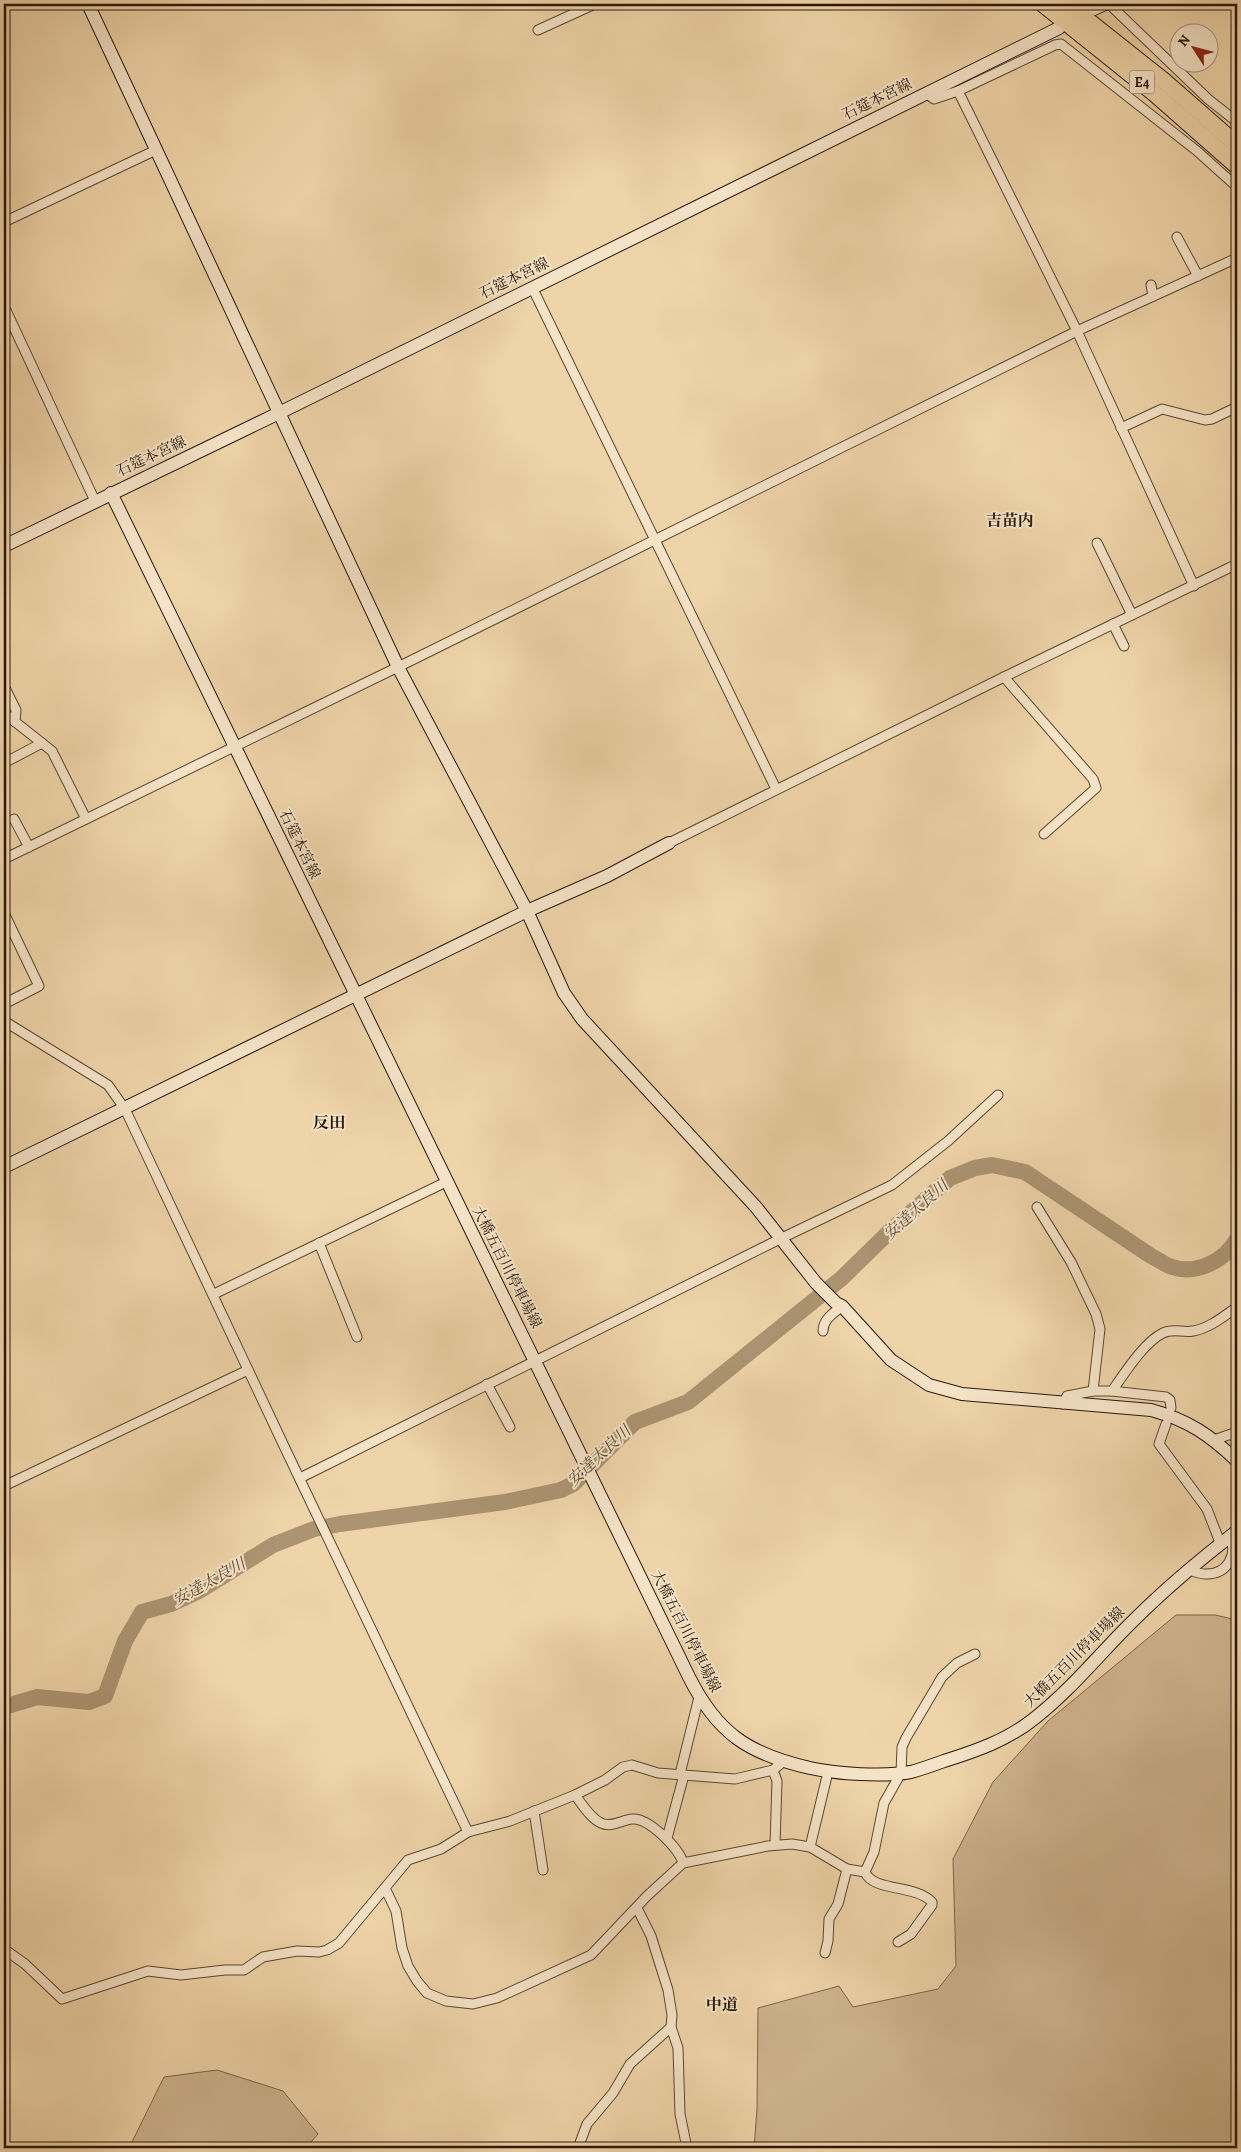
<svg xmlns="http://www.w3.org/2000/svg" width="1241" height="2152" font-family="Alegreya,'Noto Serif JP',serif">
  <style>
    .green { fill: #ceb48e; stroke: #7c664b }
    .lines { fill: none; stroke-linecap: round; stroke-linejoin: round }
    .river { stroke: #ac9472; stroke-width: 16 }
    .street-casing { stroke: #5b4730; stroke-width: 11 }
    .secondary-casing { stroke: #2a1808; stroke-width: 14 }
    .highway-casing { stroke: #2a1808; stroke-width: 18 }
    .street { stroke: #f5e3c7; stroke-width: 9 }
    .secondary { stroke: #f5e3c7; stroke-width: 12 }
    .highway { stroke: #efd4a9; stroke-width: 16 }
    .labels { text-anchor: middle; dominant-baseline: central; stroke-width: 4; stroke-linejoin: round; paint-order: stroke }
    .shield { fill: #f5e3c7; stroke: #675541; stroke-width: 1 }
    .shield-label { font-size: 14px; font-weight: bold; fill: #2a1808 }
    .street-label { font-size: 15px; fill: #2a1808; stroke: #f5e3c7 }
    .neighbourhood-label { font-size: 16px; font-weight: bold; fill: #2a1808; stroke: #f5e3c7 }
    .water-label { font-size: 16px; font-style: italic; fill: #5e4a32; stroke: #f5e3c7 }
  </style>
  <rect width="100%" height="100%" fill="#efd4a9"/>
  <filter id="stains"><feTurbulence type="fractalNoise" baseFrequency=".004" numOctaves="4"/><feColorMatrix values="0 0 0 0 .2 0 0 0 0 .09 0 0 0 0 .02 0 0 0 .5 -.17"/></filter>
  <radialGradient id="worn" r=".72"><stop offset=".6" stop-color="#630" stop-opacity="0"/><stop offset="1" stop-color="#630" stop-opacity=".3"/></radialGradient>
  <g class="green">
    <polygon points="1176,1615 1215,1615 1237,1620 1237,2148 754,2148 757,2109 758,2008 839,1986 853,2007 938,1989 956,1966 953,1859 993,1782 1048,1721"/>
    <polygon points="217,2070 283,2091 318,2134 306,2148 129,2148 164,2077"/>
  </g>
  <g class="lines">
    <path class="river" d="M4,1707L37,1697L89,1702L105,1696L125,1641L142,1612L171,1604L199,1591L273,1545L314,1529L340,1524L505,1502L561,1490L573,1484L635,1422L688,1402L842,1278L890,1231L950,1178L975,1168L992,1165L1025,1172L1151,1256C1158,1259 1165,1265 1172,1267C1196,1275 1225,1261 1237,1239"/>
    <g class="street-casing">
      <g id="street">
        <polyline points="1109,4 1208,99 1237,122"/>
        <polyline points="538,30 595,4"/>
        <polyline points="958,91 1055,45 1061,44 1197,151 1237,187"/>
        <polyline points="926,93 934,99 958,91 1077,331 1194,586"/>
        <polyline points="4,222 156,150"/>
        <polyline points="1177,237 1198,276"/>
        <polyline points="1151,285 1153,296"/>
        <polyline points="532,287 776,789"/>
        <polyline points="4,306 95,501"/>
        <polyline points="1121,428 1162,409 1205,420 1212,419 1237,407"/>
        <polyline points="1097,543 1132,615"/>
        <polyline points="1113,624 1124,646"/>
        <polyline points="1004,677 1093,779 1096,788 1044,834"/>
        <polyline points="4,686 16,710 15,722"/>
        <polyline points="4,713 52,751 86,819"/>
        <polyline points="4,763 42,743"/>
        <polyline points="14,819 29,847"/>
        <polyline points="669,843 1004,677 1237,564"/>
        <polyline points="4,859 398,667 1077,331 1237,258"/>
        <polyline points="4,913 39,986 4,1004"/>
        <path d="M4,1021L108,1085L125,1109C239,1350 352,1592 468,1832"/>
        <polyline points="1037,1207 1071,1262 1096,1314 1100,1329 1093,1391"/>
        <polyline points="319,1243 357,1337"/>
        <polyline points="214,1294 446,1182"/>
        <path d="M823,1331C823,1319 834,1313 842,1306"/>
        <polyline points="487,1384 510,1427"/>
        <polyline points="1112,1391 1166,1397 1170,1400 1171,1408"/>
        <path d="M1063,1404L1067,1396L1093,1391H1112C1124,1374 1144,1342 1163,1333C1173,1328 1183,1333 1193,1331C1210,1328 1224,1316 1237,1307"/>
        <polyline points="1166,1424 1159,1444 1207,1509 1221,1545"/>
        <polyline points="1214,1440 1231,1434 1237,1439"/>
        <polyline points="300,1478 782,1238 892,1185 948,1141 998,1095"/>
        <polyline points="4,1486 248,1370"/>
        <path d="M1190,1570C1195,1572 1200,1574 1205,1574C1227,1575 1238,1555 1230,1537"/>
        <polyline points="773,1770 777,1781 775,1845"/>
        <polyline points="680,1774 699,1697"/>
        <path d="M575,1795C582,1804 590,1818 601,1823C611,1828 622,1820 632,1819C648,1817 679,1848 683,1863"/>
        <polyline points="534,1811 543,1870"/>
        <polyline points="667,1838 684,1775"/>
        <polyline points="810,1847 828,1772"/>
        <path d="M865,1872C873,1892 915,1884 932,1902V1905L911,1934L898,1942"/>
        <polyline points="385,1888 396,1911 402,1948 408,1966 417,1981 427,1993 446,2001 473,2004 497,1998 591,1955 647,1896 683,1863 768,1846 792,1844 810,1847 847,1869 865,1872 874,1852 884,1803 901,1773 902,1747 906,1738 942,1677 957,1663 975,1654"/>
        <polyline points="637,1908 651,1936 668,1990 672,2015 671,2027 678,2048 680,2114 687,2148"/>
        <polyline points="4,1949 25,1964 62,1999 148,1971 181,1975 225,1970 244,1970 263,1957 297,1951 319,1952 327,1950 339,1943 408,1860 441,1849 468,1832 510,1821 575,1795 605,1780 623,1767 632,1765 658,1773 735,1779 773,1770 784,1761"/>
        <polyline points="825,1953 828,1941 829,1919 838,1904 847,1869"/>
        <polyline points="578,2148 587,2124 613,2093 630,2064 671,2027"/>
      </g>
    </g>
    <g class="secondary-casing">
      <g id="secondary">
        <path d="M88,4L398,667L527,911L564,993L582,1019L756,1207L816,1283L836,1303L842,1306L891,1360L929,1385L962,1394L1151,1410C1188,1420 1210,1435 1237,1461"/>
        <polyline points="1094,9 1105,4"/>
        <path d="M111,493L689,1677C717,1733 748,1754 810,1768C837,1774 884,1777 911,1772C922,1769 933,1765 944,1761C976,1751 1008,1740 1035,1718C1072,1689 1101,1652 1134,1620C1166,1588 1202,1558 1237,1531"/>
        <polyline points="4,546 279,413 1059,28"/>
        <polyline points="4,1167 527,911 607,876 669,843"/>
      </g>
    </g>
    <g class="highway-casing">
      <g id="highway">
        <polyline points="1043,4 1154,93 1237,166"/>
        <polyline points="1067,4 1164,81 1237,145"/>
      </g>
    </g>
    <use href="#street" class="street"/>
    <use href="#secondary" class="secondary"/>
    <use href="#highway" class="highway"/>
  </g>
  <g class="labels">
    <rect class="shield" x="1129.5" y="70.5" width="25" height="23" rx="4"/>
    <g class="shield-label">
      <text x="1142" y="82">E4</text>
    </g>
    <g class="street-label">
      <text transform="translate(877 99) rotate(-26)">石筵本宮線</text>
      <text transform="translate(514 278) rotate(-26)">石筵本宮線</text>
      <text transform="translate(151 456) rotate(-25)">石筵本宮線</text>
      <text transform="translate(300 844) rotate(64)">石筵本宮線</text>
      <text transform="translate(507 1267) rotate(63)">大橋五百川停車場線</text>
      <text transform="translate(686 1631) rotate(63)">大橋五百川停車場線</text>
      <text transform="translate(1074 1657) rotate(-45)">大橋五百川停車場線</text>
    </g>
    <g class="neighbourhood-label">
      <text x="1010" y="521">吉苗内</text>
      <text x="329" y="1123">反田</text>
      <text x="722" y="2005">中道</text>
    </g>
    <g class="water-label">
      <text transform="translate(916 1210) rotate(-42)">安達太良川</text>
      <text transform="translate(599 1456) rotate(-43)">安達太良川</text>
      <text transform="translate(209 1582) rotate(-29)">安達太良川</text>
    </g>
  </g>
  <rect width="1241" height="2152" fill="none" stroke="#efd4a9" stroke-width="20"/>
  <rect x="5" y="5" width="1231" height="2142" fill="none" stroke="#2a1808" stroke-width="2.5"/>
  <rect x="10" y="10" width="1221" height="2132" fill="none" stroke="#2a1808"/>
  <g transform="translate(1194 48) rotate(306)"><circle r="24" fill="#f5e3c7" stroke="#a4927b"/>
  <path d="M0-4L9 19L0 12L-9 19Z" fill="#8f2418"/>
  <text y="-8" font-size="14" font-weight="bold" text-anchor="middle" fill="#2a1808">N</text>
  </g>
  <rect width="100%" height="100%" filter="url(#stains)"/>
  <rect width="100%" height="100%" fill="url(#worn)"/>
</svg>
